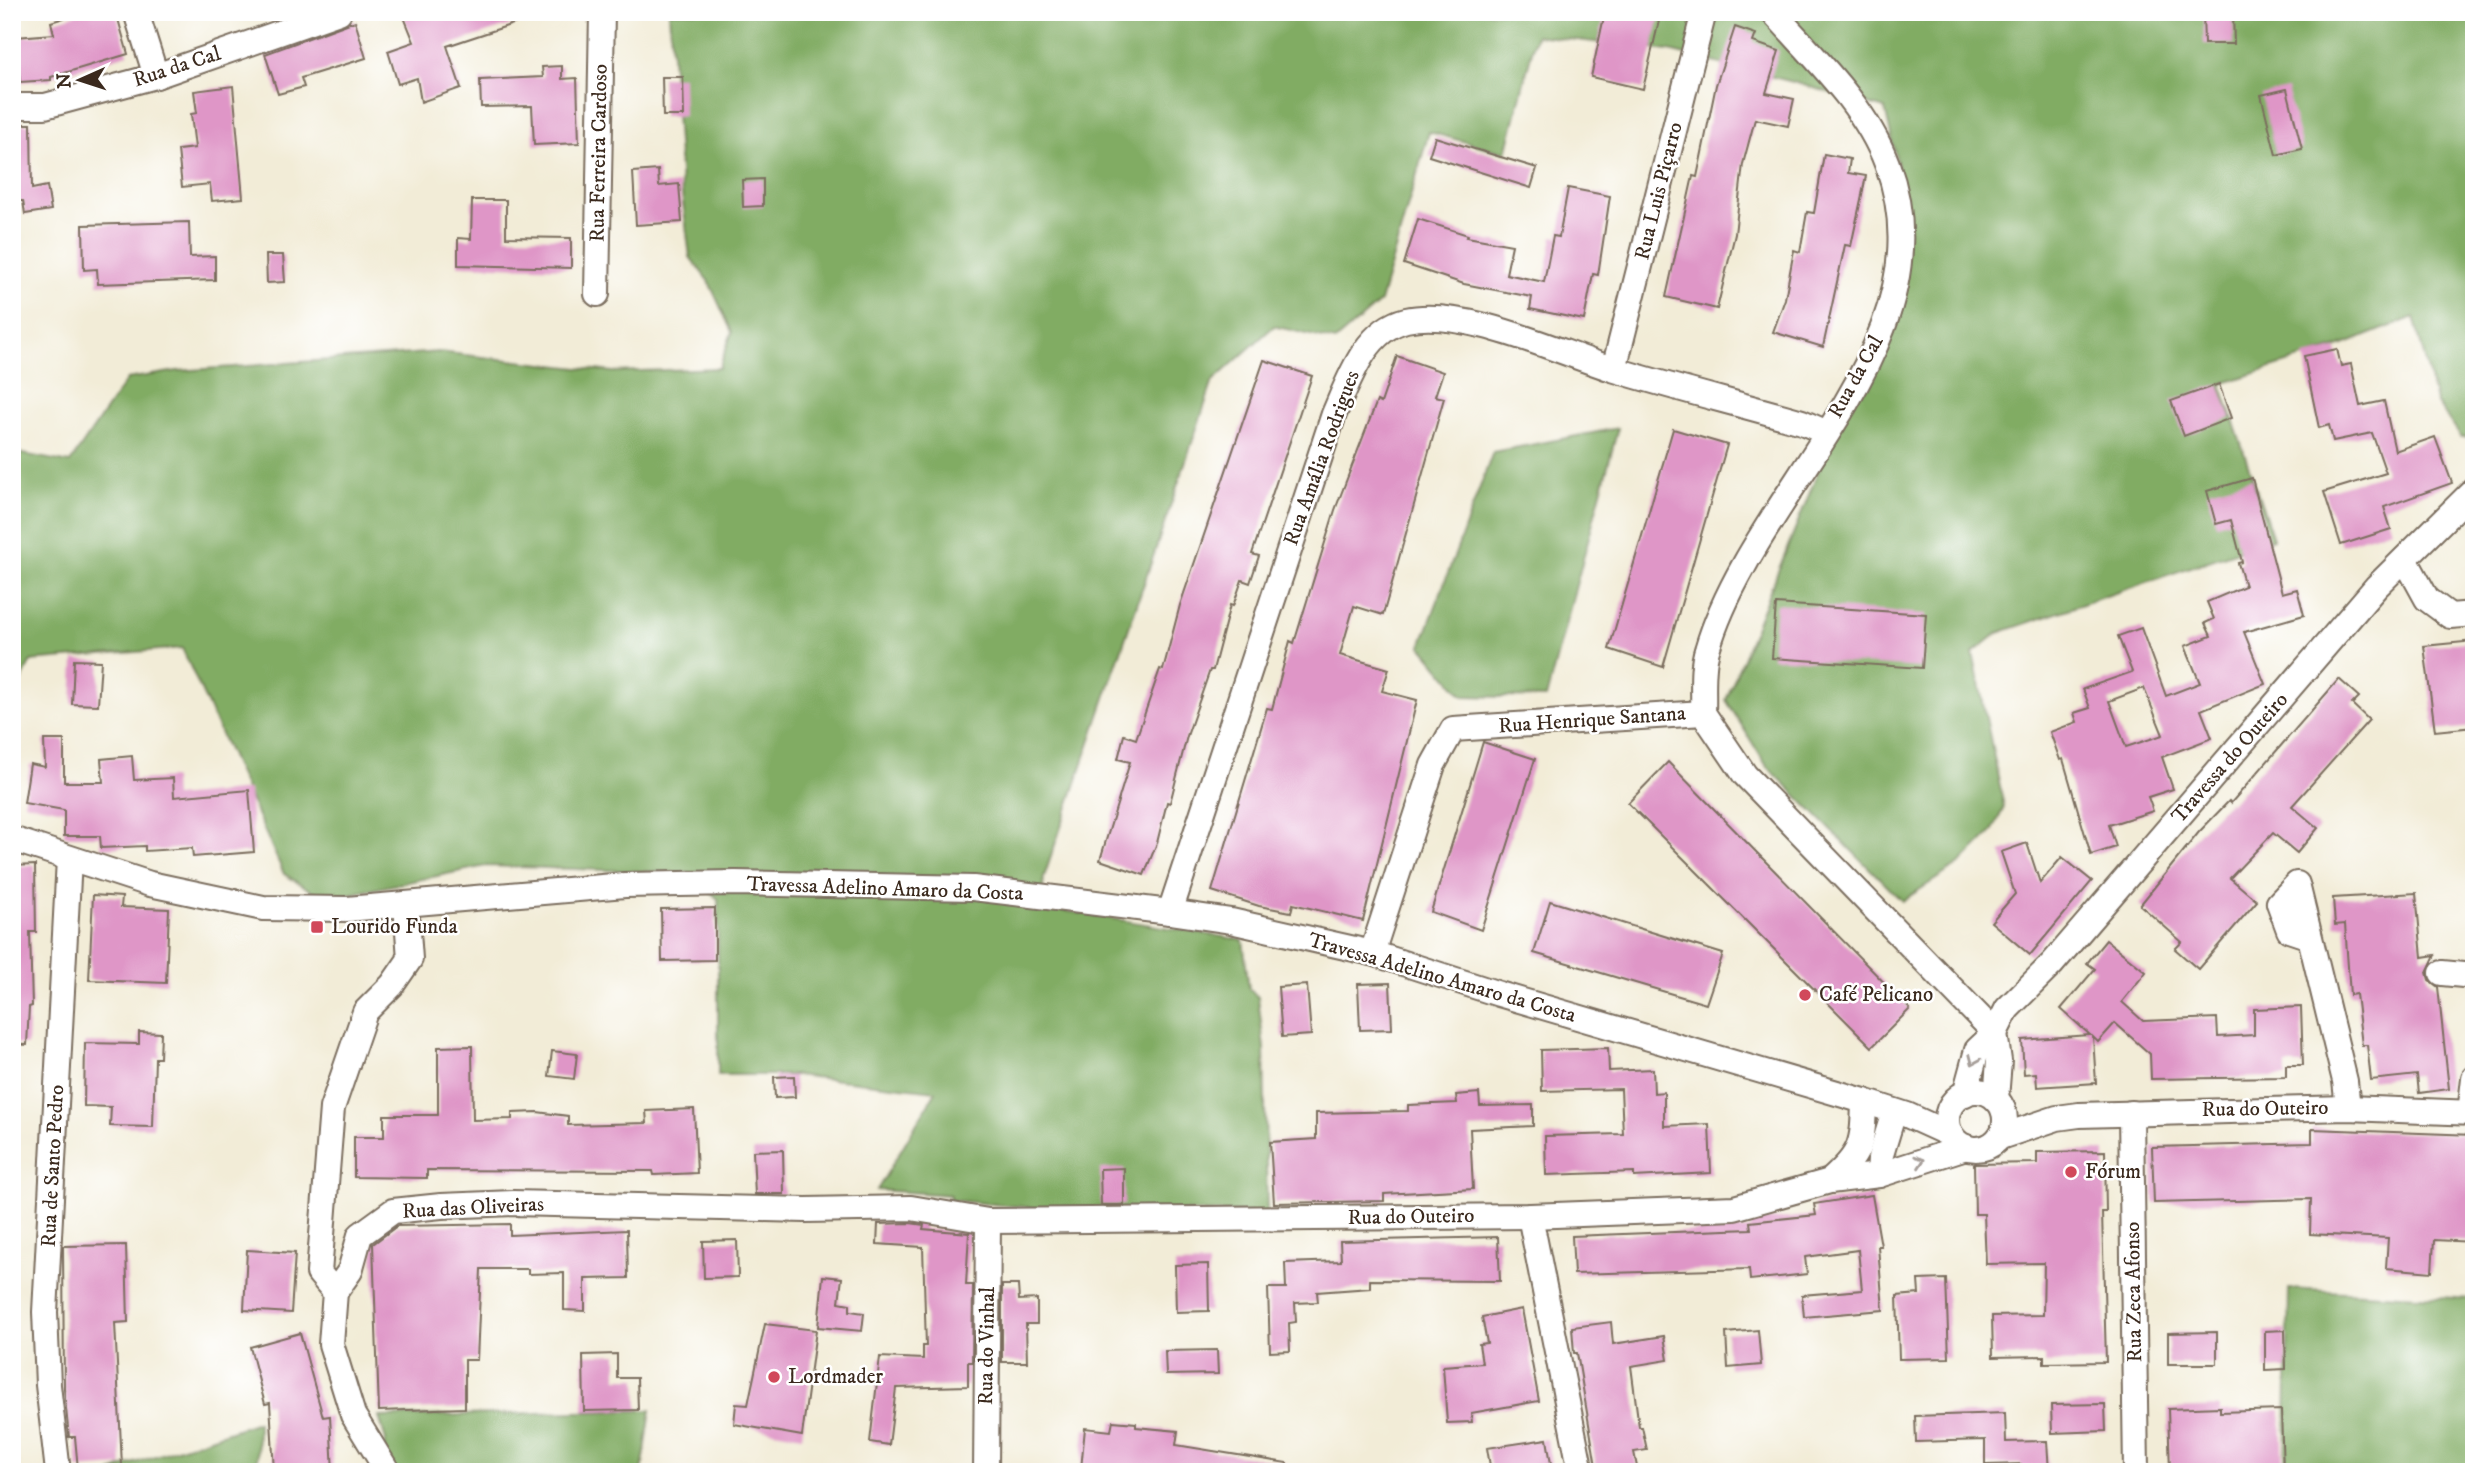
<svg xmlns="http://www.w3.org/2000/svg" width="2486" height="1484" font-family="'IM FELL DW Pica',serif">
  <style>
    .forest { fill: #81ac64; stroke: #5e6b41; stroke-width: 2 }
    .building { fill: #df96c7; fill-rule: evenodd }
    .lines { fill: none; stroke-linecap: round; stroke-linejoin: round }
    .street-casing { stroke: #7b6e5f; stroke-width: 28 }
    .street { stroke: #fff; stroke-width: 24 }
    .oneway { stroke: #a79f9a }
    .poi-dot { fill: #d1495b; stroke: #fff; stroke-width: 2.5 }
    .labels { text-anchor: middle; dominant-baseline: central; stroke-width: 5; stroke-linejoin: round; paint-order: stroke }
    .street-label { font-size: 21px; fill: #3b2a1e; stroke: #fff }
    .poi-label { font-size: 21px; fill: #3b2a1e; stroke: #fff; text-anchor: start }
  </style>
  <rect width="100%" height="100%" fill="#fff"/>
  <filter id="ink" filterUnits="userSpaceOnUse"><feTurbulence type="fractalNoise" baseFrequency=".0143" numOctaves="2"/><feDisplacementMap in="SourceGraphic" scale="14" xChannelSelector="R" yChannelSelector="G"/><feConvolveMatrix kernelMatrix="1 2 1 2 8 2 1 2 1" color-interpolation-filters="sRGB"/></filter>
  <filter id="wash" filterUnits="userSpaceOnUse"><feTurbulence type="fractalNoise" baseFrequency=".00686" numOctaves="4" result="noise"/><feDisplacementMap in="SourceGraphic" scale="28" xChannelSelector="R" yChannelSelector="G"/><feGaussianBlur stdDeviation="1.57" result="paint"/><feColorMatrix in="noise" values="0 0 0 0 0 0 0 0 0 0 0 0 0 0 0 0 0 1.4 0 .05"/><feComposite in="paint" operator="in"/></filter>
  <g filter="url(#wash)">
    <rect width="100%" height="100%" fill="#f2ecd7"/>
    <g class="forest">
      <polygon points="669,12 2474,12 2474,436 2461,437 2436,402 2414,317 2338,347 2221,384 2273,539 1998,633 1973,653 2004,807 1992,832 1961,863 1902,901 1766,765 1726,700 1831,440 1880,338 1898,166 1885,109 1793,82 1669,51 1536,35 1506,153 1429,132 1380,302 1335,341 1274,326 1213,381 1044,877 1041,907 1243,940 1249,989 1258,997 1264,1048 1267,1213 1036,1208 949,1200 950,1195 877,1190 936,1091 795,1075 718,1075 718,899 689,873 486,866 325,899 284,874 182,648 31,661 12,699 12,452 70,463 127,379 177,371 439,352 613,372 719,368 732,332 709,282 690,257 681,186"/>
      <polygon points="1618,428 1546,698 1463,696 1421,646 1493,452"/>
      <polygon points="2289,1289 2474,1299 2474,1472 2285,1472"/>
      <polygon points="651,1410 642,1472 379,1472 386,1440 379,1417"/>
      <polygon points="258,1422 257,1472 111,1472 129,1465"/>
    </g>
    <g id="blocks">
      <g class="building">
        <polygon points="83,12 116,12 128,54 51,77 51,80 20,82 16,37 54,34 51,22"/>
        <polygon points="402,12 537,12 537,16 447,46 461,88 421,102 417,78 398,84 388,51 414,42"/>
        <polygon points="1605,12 1661,12 1643,89 1591,77"/>
        <polygon points="2203,12 2233,12 2234,44 2204,44"/>
        <polygon points="355,21 366,58 301,78 304,87 278,94 265,54"/>
        <polygon points="1735,27 1756,34 1753,42 1779,51 1766,93 1794,99 1788,126 1755,119 1743,164 1735,234 1717,309 1666,297 1693,176 1697,177 1716,85"/>
        <polygon points="562,66 562,79 577,78 579,143 534,145 532,106 481,107 480,80 543,77 542,67"/>
        <polygon points="662,77 683,77 684,116 663,116"/>
        <polygon points="233,86 243,198 212,201 210,184 182,187 178,150 195,148 191,114 197,113 194,91"/>
        <polygon points="2287,89 2302,149 2276,155 2261,95"/>
        <polygon points="12,124 31,124 32,189 47,186 51,210 25,214 23,201 12,201"/>
        <polygon points="1435,137 1537,168 1531,188 1429,156"/>
        <polygon points="1824,154 1850,159 1848,173 1866,176 1851,246 1845,245 1823,347 1773,332 1785,299 1794,250 1800,252 1807,212 1814,213"/>
        <polygon points="658,170 659,186 679,184 682,222 636,225 633,172"/>
        <polygon points="763,179 763,206 743,207 742,180"/>
        <polygon points="1568,188 1610,196 1598,275 1593,274 1584,320 1530,309 1532,297 1464,284 1404,264 1418,219 1468,235 1467,237 1512,245 1506,274 1544,282 1553,236 1559,237"/>
        <polygon points="472,200 506,200 506,237 571,238 571,268 458,265 458,238 471,239"/>
        <polygon points="189,222 190,257 215,256 215,280 98,284 97,269 84,270 83,225"/>
        <polygon points="266,255 283,255 285,282 267,283"/>
        <polygon points="2337,349 2341,366 2351,364 2360,406 2384,401 2395,451 2435,437 2452,483 2384,507 2391,529 2341,545 2324,492 2386,473 2372,433 2333,441 2329,425 2319,428 2304,356"/>
        <polygon points="1397,356 1443,372 1435,396 1444,398 1383,615 1354,606 1340,655 1389,669 1382,691 1417,700 1363,921 1293,904 1291,912 1259,906 1212,891 1267,708 1272,709 1290,641 1294,643 1335,510 1377,401 1381,403"/>
        <polygon points="1264,360 1312,376 1252,554 1259,556 1250,583 1242,580 1233,606 1230,605 1213,670 1210,670 1187,736 1170,803 1167,802 1157,843 1144,875 1100,860 1130,762 1118,759 1124,735 1136,739 1160,669 1163,670 1180,605"/>
        <polygon points="2219,384 2231,418 2184,436 2171,401"/>
        <polygon points="1673,429 1727,445 1663,667 1609,649"/>
        <path d="M2252,478L2282,593L2297,589L2304,615L2244,632L2265,684L2201,710L2212,738L2162,757L2173,789L2148,797L2153,811L2109,825L2116,847L2091,855L2063,759L2060,760L2050,732L2077,722L2074,713L2090,708L2083,689L2132,672L2118,636L2141,628L2166,696L2200,683L2185,646L2211,636L2205,623L2214,619L2207,602L2245,586L2238,563L2242,562L2231,520L2216,524L2207,491ZM2144,688L2163,735L2126,747L2109,701Z"/>
        <polygon points="1776,604 1926,614 1922,668 1772,658"/>
        <polygon points="2474,641 2474,727 2435,731 2424,646"/>
        <polygon points="74,660 101,661 98,705 72,704"/>
        <polygon points="2339,679 2359,697 2352,704 2369,720 2292,806 2318,828 2297,853 2273,833 2230,878 2257,901 2198,969 2175,949 2182,942 2140,905 2199,832 2229,801 2231,803"/>
        <polygon points="44,740 64,740 64,782 103,782 101,759 132,756 134,780 173,778 174,797 249,790 254,852 193,857 192,848 145,851 145,846 101,848 100,836 64,836 64,810 24,803 30,764 45,767"/>
        <polygon points="1483,742 1535,759 1481,930 1431,912"/>
        <polygon points="1668,762 1910,1009 1872,1047 1628,803"/>
        <polygon points="2027,843 2040,883 2062,857 2092,881 2030,955 1991,922 2015,894 2001,852"/>
        <polygon points="35,865 36,932 30,932 32,1006 29,1007 27,1045 12,1044 12,866"/>
        <polygon points="2416,893 2422,957 2435,955 2427,972 2429,980 2438,987 2449,1089 2419,1093 2417,1075 2371,1080 2367,1045 2362,1045 2356,994 2350,995 2345,924 2335,925 2333,898"/>
        <polygon points="93,895 122,897 121,907 169,909 166,983 89,980"/>
        <polygon points="1550,901 1723,954 1706,1004 1534,953"/>
        <polygon points="715,908 715,960 662,961 661,909"/>
        <polygon points="2106,940 2146,972 2122,1002 2143,1021 2217,1018 2218,1037 2254,1035 2254,1009 2301,1007 2303,1065 2286,1065 2286,1077 2151,1079 2150,1054 2115,1023 2098,1042 2093,1037 2096,1083 2037,1087 2036,1073 2024,1074 2022,1040 2090,1035 2061,1009 2095,969 2087,963"/>
        <polygon points="1390,983 1392,1029 1360,1030 1358,984"/>
        <polygon points="1307,985 1311,1035 1282,1037 1278,987"/>
        <polygon points="139,1032 161,1033 160,1058 155,1058 153,1127 110,1126 111,1107 84,1106 85,1043 139,1044"/>
        <polygon points="472,1046 473,1120 512,1119 512,1113 537,1112 568,1116 568,1125 647,1123 646,1111 694,1109 697,1173 654,1175 653,1171 427,1170 427,1178 354,1177 354,1137 384,1137 384,1115 438,1115 438,1047"/>
        <polygon points="1608,1048 1609,1071 1653,1069 1654,1093 1664,1092 1664,1126 1709,1124 1711,1173 1634,1177 1634,1172 1546,1175 1545,1136 1623,1134 1621,1089 1542,1091 1541,1050"/>
        <polygon points="552,1051 577,1054 574,1079 549,1076"/>
        <polygon points="794,1076 795,1097 775,1098 774,1077"/>
        <polygon points="1479,1093 1480,1106 1533,1105 1533,1126 1470,1129 1473,1189 1384,1194 1384,1201 1274,1203 1270,1142 1316,1139 1316,1113 1408,1111 1408,1105 1457,1103 1456,1095"/>
        <polygon points="2312,1129 2474,1135 2474,1242 2434,1240 2432,1272 2386,1268 2388,1238 2310,1234 2311,1199 2154,1203 2152,1147 2312,1143"/>
        <polygon points="783,1150 784,1194 755,1194 753,1151"/>
        <polygon points="2105,1151 2106,1212 2102,1212 2106,1362 2044,1363 2044,1356 1993,1357 1992,1316 2043,1315 2044,1263 1986,1264 1984,1214 1975,1214 1974,1164 2037,1163 2037,1152"/>
        <polygon points="1124,1168 1124,1205 1101,1205 1100,1169"/>
        <polygon points="1872,1195 1881,1246 1878,1246 1883,1310 1804,1317 1802,1295 1862,1290 1858,1250 1805,1257 1807,1274 1750,1280 1749,1269 1574,1274 1572,1236 1751,1229 1750,1222 1816,1215 1814,1204"/>
        <polygon points="910,1223 924,1225 923,1229 969,1233 966,1285 973,1285 972,1362 968,1362 968,1386 896,1388 889,1445 870,1442 880,1357 923,1359 923,1346 926,1346 923,1247 877,1244 878,1224"/>
        <polygon points="510,1224 510,1235 627,1230 628,1278 585,1279 585,1311 564,1310 564,1273 528,1274 528,1269 481,1269 477,1360 465,1360 465,1408 379,1411 373,1244 397,1226"/>
        <polygon points="1498,1237 1500,1281 1370,1280 1370,1288 1317,1292 1318,1302 1295,1303 1296,1322 1289,1323 1290,1351 1270,1352 1268,1288 1286,1288 1285,1263 1341,1261 1340,1241"/>
        <polygon points="737,1240 738,1277 704,1278 703,1241"/>
        <polygon points="126,1245 128,1322 115,1323 122,1466 78,1469 75,1437 69,1437 64,1389 63,1246"/>
        <polygon points="247,1250 295,1253 291,1313 244,1310"/>
        <polygon points="1208,1264 1209,1311 1176,1312 1175,1265"/>
        <polygon points="823,1276 842,1278 839,1302 850,1304 850,1311 864,1313 862,1331 818,1327"/>
        <polygon points="1946,1279 1949,1358 1899,1359 1897,1296 1919,1294 1918,1280"/>
        <polygon points="1002,1285 1018,1285 1019,1300 1037,1299 1037,1324 1026,1324 1027,1362 1002,1362"/>
        <polygon points="1522,1309 1539,1401 1471,1413 1472,1422 1447,1423 1443,1366 1482,1363 1479,1344 1487,1343 1482,1317"/>
        <polygon points="1611,1322 1613,1344 1664,1336 1668,1360 1631,1366 1639,1427 1642,1427 1647,1450 1634,1452 1638,1472 1597,1472 1577,1353 1574,1353 1572,1327"/>
        <polygon points="765,1324 816,1330 802,1436 734,1424 736,1404 748,1405"/>
        <polygon points="1758,1330 1761,1365 1728,1368 1726,1333"/>
        <polygon points="2285,1330 2286,1369 2265,1370 2265,1331"/>
        <polygon points="2217,1332 2217,1364 2168,1364 2168,1333"/>
        <polygon points="300,1333 323,1417 330,1416 333,1472 274,1472 270,1403 265,1404 250,1347"/>
        <polygon points="1217,1350 1218,1374 1166,1375 1165,1351"/>
        <polygon points="617,1354 617,1378 637,1378 638,1410 584,1411 583,1355"/>
        <polygon points="2105,1404 2106,1431 2052,1433 2051,1405"/>
        <polygon points="2220,1407 2220,1412 2281,1410 2283,1472 2170,1472 2168,1409"/>
        <polygon points="2005,1413 2006,1442 2047,1441 2049,1472 2021,1472 2021,1464 1985,1465 1985,1440 1916,1442 1915,1416"/>
        <polygon points="1113,1421 1136,1423 1136,1427 1178,1431 1176,1445 1287,1463 1286,1472 1081,1469 1085,1428 1111,1431"/>
        <polygon points="1547,1439 1551,1464 1491,1472 1487,1448"/>
      </g>
    </g>
  </g>
  <g filter="url(#ink)">
    <use href="#blocks" fill-opacity="0" stroke="#7b6e5f" stroke-width="2"/>
    <g class="lines">
      <g class="street-casing">
        <g id="street">
          <polyline points="136,12 156,76"/>
          <polyline points="12,106 45,106 156,76 339,12"/>
          <polyline points="597,294 602,12"/>
          <polyline points="1614,369 1704,12"/>
          <polyline points="2405,559 2427,599 2450,616 2474,614"/>
          <path d="M1703,713C1704,693 1701,668 1707,650C1753,490 1954,343 1887,164C1865,105 1814,58 1773,12"/>
          <polyline points="12,839 150,884 263,908 347,909 625,885 735,883 973,888 1170,912 1231,921 1372,953 1499,994 1864,1101 1907,1115 1951,1135"/>
          <polyline points="406,904 410,959 392,985 365,1012 332,1108 319,1273 335,1292 350,1271 360,1235 393,1211 441,1206 513,1203 806,1210 911,1208 988,1221 1530,1216 1734,1208 1830,1181 1879,1175 1966,1147"/>
          <path d="M1170,912L1334,414C1349,380 1365,330 1406,320C1462,307 1556,351 1612,369C1675,388 1739,404 1802,422L1825,432"/>
          <polyline points="2310,937 2289,930 2279,903 2297,884 2345,1081 2348,1108"/>
          <polyline points="1372,953 1433,765 1453,729 1703,713 1745,775 1995,1033"/>
          <polyline points="2442,973 2474,976"/>
          <polyline points="1995,1033 1999,1061 1996,1099"/>
          <circle cx="1976" cy="1120" r="29"/>
          <polyline points="1965,1094 1977,1050 1995,1033 2007,1009 2052,964 2376,587 2474,490"/>
          <polyline points="2131,1113 2136,1472"/>
          <polyline points="2470,1113 2474,1078"/>
          <polyline points="2000,1137 2057,1118 2079,1115 2348,1108 2474,1113"/>
          <polyline points="1879,1175 1880,1158 1894,1112"/>
          <path d="M1830,1181C1862,1153 1863,1144 1864,1101"/>
          <polyline points="1530,1216 1581,1472"/>
          <polyline points="335,1292 331,1344 353,1415 388,1472"/>
          <polyline points="58,1472 48,1385 45,1312 69,859"/>
          <polyline points="986,1472 988,1221"/>
        </g>
      </g>
      <use href="#street" class="street"/>
    </g>
    <defs><path id="oneway-chevron" d="M-2-3.5L2.5 0L-2 3.5" fill="none" stroke-width="1.6" stroke-linecap="round" stroke-linejoin="round" transform="scale(1.75)"/></defs>
    <g class="oneway">
      <use href="#oneway-chevron" transform="translate(1974 1060) rotate(113)"/>
      <use href="#oneway-chevron" transform="translate(1920 1161) rotate(-18)"/>
    </g>
  </g>
  <g class="poi-dot">
    <rect x="310" y="920" width="14" height="14" rx="3.5"/>
    <circle cx="1805" cy="995" r="7"/>
    <circle cx="2071" cy="1172" r="7"/>
    <circle cx="774" cy="1377" r="7"/>
  </g>
  <g class="labels">
    <g class="street-label">
      <text transform="translate(177 67) rotate(-18)">Rua da Cal</text>
      <text transform="translate(599 153) rotate(-89)">Rua Ferreira Cardoso</text>
      <text transform="translate(1659 191) rotate(-76)">Rua Luis Piçarro</text>
      <text transform="translate(1856 377) rotate(-61)">Rua da Cal</text>
      <text transform="translate(1322 458) rotate(-70)">Rua Amália Rodrigues</text>
      <text transform="translate(1592 720) rotate(-4)">Rua Henrique Santana</text>
      <text transform="translate(2230 758) rotate(-49)">Travessa do Outeiro</text>
      <text transform="translate(885 889) rotate(2)">Travessa Adelino Amaro da Costa</text>
      <text transform="translate(1442 978) rotate(16)">Travessa Adelino Amaro da Costa</text>
      <text transform="translate(2265 1109) rotate(-1)">Rua do Outeiro</text>
      <text transform="translate(53 1166) rotate(-87)">Rua de Santo Pedro</text>
      <text transform="translate(473 1208) rotate(-3)">Rua das Oliveiras</text>
      <text transform="translate(1411 1217) rotate(-1)">Rua do Outeiro</text>
      <text transform="translate(2134 1292) rotate(-91)">Rua Zeca Afonso</text>
      <text transform="translate(987 1346) rotate(-89)">Rua do Vinhal</text>
    </g>
    <g class="poi-label">
      <text x="331" y="927">Lourido Funda</text>
      <text x="1819" y="995">Café Pelicano</text>
      <text x="2085" y="1172">Fórum</text>
      <text x="788" y="1377">Lordmader</text>
    </g>
  </g>
  <rect width="2486" height="1484" fill="none" stroke="#fff" stroke-width="42"/>
  <g transform="translate(80 80) rotate(267)" stroke="#ffffff" stroke-width="5" paint-order="stroke">
  <path d="M0-5L12 26L0 18L-12 26Z" fill="#3b2a1e"/>
  <text y="-10" font-size="19" font-weight="bold" text-anchor="middle" fill="#3b2a1e">N</text>
  </g>
</svg>
